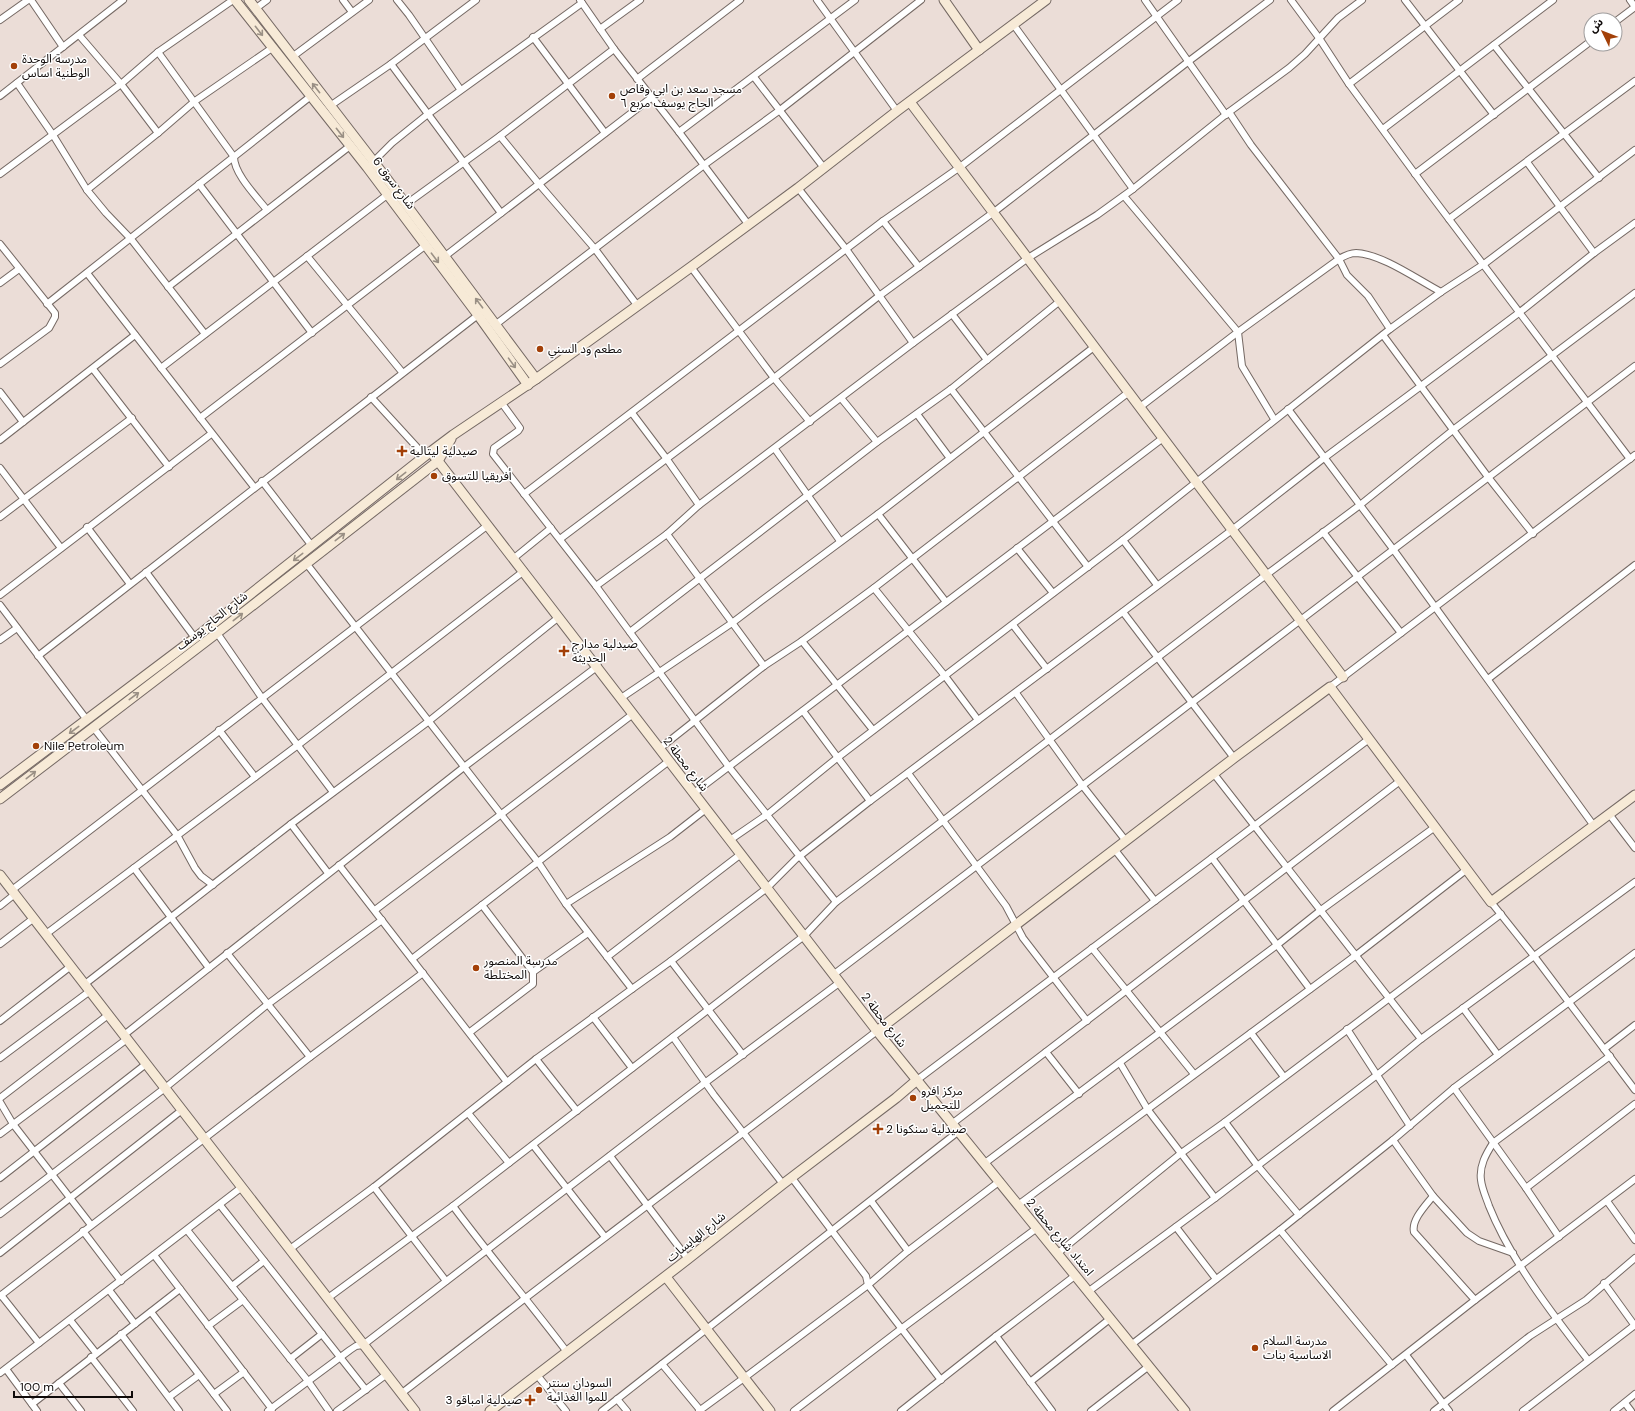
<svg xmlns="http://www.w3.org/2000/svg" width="1635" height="1411" font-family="'DM Sans','Noto Sans Arabic',sans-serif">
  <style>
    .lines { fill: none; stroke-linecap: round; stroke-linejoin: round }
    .street-casing { stroke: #756964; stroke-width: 8 }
    .secondary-casing { stroke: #756964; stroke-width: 11 }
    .street { stroke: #fff; stroke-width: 6 }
    .secondary { stroke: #f7ead7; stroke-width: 9 }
    .oneway { stroke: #9a9085 }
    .poi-dot { fill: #a34008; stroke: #fff; stroke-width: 1.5 }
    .labels { text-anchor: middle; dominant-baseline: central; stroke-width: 3; stroke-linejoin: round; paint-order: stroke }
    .poi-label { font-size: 12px; fill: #0f0a09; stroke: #fff; text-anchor: start }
    .street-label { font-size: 12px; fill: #0f0a09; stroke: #fff }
  </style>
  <rect width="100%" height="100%" fill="#ebddd7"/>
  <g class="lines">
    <g class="street-casing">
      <g id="street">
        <polyline points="31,0 63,47"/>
        <polyline points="343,0 352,12"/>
        <polyline points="397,0 409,15 460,89"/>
        <polyline points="580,0 614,49 679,132 748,224"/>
        <polyline points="817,0 897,111"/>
        <polyline points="1145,0 1226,115"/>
        <polyline points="1291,0 1319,38 1349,84 1424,186 1630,459"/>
        <polyline points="1405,0 1494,115"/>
        <polyline points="1630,0 1635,7"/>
        <polyline points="255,9 267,0"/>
        <polyline points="0,20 28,0"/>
        <polyline points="1615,22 1635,7"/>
        <polyline points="1013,24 1133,189"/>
        <polyline points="600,29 640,0"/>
        <polyline points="79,35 121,84 158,133"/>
        <polyline points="533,37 605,133"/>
        <polyline points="1494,45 1599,178"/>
        <path d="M158,52L234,157C234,174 257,197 267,210"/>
        <polyline points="292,57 369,0"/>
        <polyline points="391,64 501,213"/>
        <polyline points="754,77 824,168"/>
        <polyline points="637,79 740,0"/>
        <polyline points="17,83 53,135 87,190 106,213 131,239 205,334"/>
        <polyline points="1349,84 1459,0"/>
        <polyline points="0,96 123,0"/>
        <polyline points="330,106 391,64 476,0"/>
        <polyline points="1229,112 1251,145 1339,259 1347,275 1368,296 1390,329"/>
        <polyline points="1383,129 1553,0"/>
        <polyline points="679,132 855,0"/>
        <polyline points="500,136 539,184 595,249 637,305"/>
        <polyline points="1527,162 1594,253"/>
        <polyline points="372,163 392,143 428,114 582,3"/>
        <polyline points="0,174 121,84 158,52 233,0"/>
        <polyline points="1415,174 1591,41"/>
        <polyline points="199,184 312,333"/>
        <polyline points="798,188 846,249 913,343"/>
        <polyline points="87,190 158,133 195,101 272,48"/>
        <polyline points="1124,196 1238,332 1242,366 1274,419"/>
        <polyline points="405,205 500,136 614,49"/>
        <polyline points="1449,219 1635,81"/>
        <polyline points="883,221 919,267"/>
        <polyline points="0,244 55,313 55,317 49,328 0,364"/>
        <polyline points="307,256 402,372"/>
        <polyline points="444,257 651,98"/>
        <polyline points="691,267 774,378 810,422"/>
        <polyline points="87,273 254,487"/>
        <polyline points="0,283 19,269"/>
        <polyline points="168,287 350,146"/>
        <polyline points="47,304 311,96"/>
        <polyline points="952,314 987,360"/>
        <polyline points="495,325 704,165 780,110 921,0"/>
        <polyline points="1383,335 1488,477 1533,534"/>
        <polyline points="161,368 387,195"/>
        <polyline points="93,369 169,467"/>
        <polyline points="951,389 1088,567"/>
        <polyline points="0,392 23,422"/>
        <polyline points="371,397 425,456"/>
        <polyline points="841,398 877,442"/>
        <polyline points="501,402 520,428 518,431 494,448 493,454 596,586 729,767 836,902"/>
        <path d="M1140,407L1238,332L1339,259C1344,256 1350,253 1356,253C1382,254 1418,280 1441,292"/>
        <polyline points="1288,409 1393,549 1594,826"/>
        <polyline points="632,413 666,458 699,505"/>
        <polyline points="917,414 949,457"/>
        <polyline points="200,418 426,245"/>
        <polyline points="0,440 135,335"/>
        <polyline points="775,449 840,541"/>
        <polyline points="0,468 61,548"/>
        <polyline points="262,481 312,546"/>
        <polyline points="524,494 883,221 960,167 1178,0"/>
        <polyline points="878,514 946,602"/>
        <polyline points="0,517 132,418"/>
        <polyline points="87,527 130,584"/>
        <polyline points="1323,532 1401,633"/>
        <polyline points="667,534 764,666"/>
        <polyline points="560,539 774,378 879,296 994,212 1189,61 1270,0"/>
        <polyline points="1123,540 1157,585"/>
        <polyline points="1017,548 1053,593"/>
        <polyline points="514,558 551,528"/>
        <polyline points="306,563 538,862 566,904 632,989"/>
        <polyline points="146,572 195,638"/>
        <polyline points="596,586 667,534 699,505 913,343 1028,258 1097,215 1133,189 1229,112 1289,68 1305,54 1338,18 1362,0"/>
        <polyline points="874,588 945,676 978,720"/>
        <polyline points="0,595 211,434"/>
        <polyline points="0,605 87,720"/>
        <polyline points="1123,612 1234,758"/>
        <polyline points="1013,625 1047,669"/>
        <polyline points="630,632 877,442 951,389 1060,301"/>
        <polyline points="217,633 262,698 333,792"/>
        <polyline points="0,640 17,628"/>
        <polyline points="802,641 873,730"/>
        <polyline points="38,656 478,315"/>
        <polyline points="1488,679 1635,565"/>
        <polyline points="1330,687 1635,455"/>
        <polyline points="1016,693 1082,785 1126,841"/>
        <polyline points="621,698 732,623 765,598 878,514 1094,347"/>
        <polyline points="803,711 870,801"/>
        <polyline points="93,727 177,835 195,868 201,876 213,885"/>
        <polyline points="219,730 255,777"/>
        <polyline points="659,749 764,666 802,641 874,588 1129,392"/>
        <polyline points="908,773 1006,906 1023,938 1087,1021"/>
        <polyline points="1214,774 1421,1039"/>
        <polyline points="694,793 1163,438"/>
        <polyline points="1609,814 1635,848"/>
        <polyline points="291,824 328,873"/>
        <polyline points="730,840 768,814 837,758 1123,540 1390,329 1441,292 1484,264 1635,150"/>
        <polyline points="1115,850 1155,901"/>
        <polyline points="1212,858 1310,989"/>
        <polyline points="339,865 507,1082"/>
        <polyline points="134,868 209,968"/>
        <polyline points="12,890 488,525"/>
        <polyline points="1491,902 1534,956 1635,1090"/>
        <polyline points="566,904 670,837 706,809"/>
        <polyline points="482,905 533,972"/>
        <polyline points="0,906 15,894"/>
        <polyline points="375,910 633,714"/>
        <polyline points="46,934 298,745 524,571"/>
        <polyline points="0,944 34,918"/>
        <polyline points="1092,948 1194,1074"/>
        <polyline points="227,953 310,1057"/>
        <polyline points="607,957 741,854"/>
        <polyline points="412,959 669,761"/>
        <polyline points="671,961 743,1055"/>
        <polyline points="833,975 1635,366"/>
        <polyline points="85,984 291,824 429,721 559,617"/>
        <polyline points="1463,1008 1498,1055"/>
        <polyline points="593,1017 632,1068"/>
        <polyline points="0,1021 71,966"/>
        <polyline points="1347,1029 1410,1126"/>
        <polyline points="470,1032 533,984 533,972 588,933"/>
        <polyline points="1251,1033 1284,1077"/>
        <polyline points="124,1035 464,767 598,666"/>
        <polyline points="673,1037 714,1095 783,1184"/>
        <polyline points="1604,1049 1635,1025"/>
        <polyline points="1046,1052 1079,1094"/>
        <polyline points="0,1058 90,991"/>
        <polyline points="536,1059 577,1111"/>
        <polyline points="1120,1063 1148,1110 1215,1198"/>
        <polyline points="917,1080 1212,858 1369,739"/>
        <polyline points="1454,1088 1526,1188 1559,1237"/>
        <polyline points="0,1098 108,1015"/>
        <polyline points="0,1102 13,1124 91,1225"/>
        <polyline points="468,1113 509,1163"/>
        <polyline points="1225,1122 1257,1165 1299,1215"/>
        <polyline points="953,1123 1400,781"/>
        <polyline points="0,1134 127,1039"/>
        <polyline points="1393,1140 1433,1196 1467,1233 1479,1241 1513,1253"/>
        <polyline points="533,1145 605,1237"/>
        <polyline points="610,1156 688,1259"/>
        <polyline points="985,1163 1277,945 1321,910 1435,827"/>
        <polyline points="0,1178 146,1064"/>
        <polyline points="792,1178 866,1276 868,1285 941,1380"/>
        <polyline points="374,1187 446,1281"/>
        <polyline points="1526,1188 1635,1104"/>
        <path d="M1433,1196C1426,1205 1411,1220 1414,1232L1475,1300"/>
        <polyline points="871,1201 908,1251"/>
        <polyline points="1607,1201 1635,1240"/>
        <polyline points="220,1205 366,1390"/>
        <polyline points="1018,1205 1355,956 1466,870"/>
        <path d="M453,1206C490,1256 530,1303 567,1352"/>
        <polyline points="0,1214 165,1088 268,1004 382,920"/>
        <polyline points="1176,1227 1216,1279"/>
        <polyline points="187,1230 308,1381 329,1411"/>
        <polyline points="1280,1230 1392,1365"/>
        <polyline points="83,1231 121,1281"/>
        <polyline points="290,1249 374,1187 536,1059 632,989 671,961 767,888 796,859 870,801 1232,530 1324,458 1421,386 1520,312 1594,253 1635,223"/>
        <polyline points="0,1253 182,1110"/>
        <polyline points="1058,1253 1180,1154 1225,1122 1501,914"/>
        <polyline points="154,1255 272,1409"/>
        <polyline points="1604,1283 1635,1326"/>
        <polyline points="232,1286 264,1261"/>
        <polyline points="109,1290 135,1324"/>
        <polyline points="1089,1291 1215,1198 1377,1075 1421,1039 1635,882"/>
        <polyline points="1,1295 39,1343"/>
        <polyline points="0,1296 310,1057 423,973"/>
        <polyline points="328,1298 453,1206 804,936 836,902 1266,575 1360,505 1453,430 1635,293"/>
        <polyline points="151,1312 227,1411"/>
        <polyline points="70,1320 96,1353"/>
        <polyline points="208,1326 243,1300"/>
        <polyline points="121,1334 179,1411"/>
        <polyline points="996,1336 1052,1411"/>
        <polyline points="1131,1345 1280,1230 1393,1140 1454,1088 1635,953"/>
        <polyline points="1406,1355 1449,1411"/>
        <polyline points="91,1357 133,1411"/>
        <polyline points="290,1359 322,1334"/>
        <path d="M1588,1360C1553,1315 1510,1259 1489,1206C1486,1197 1482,1189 1481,1180C1479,1166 1486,1154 1493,1143L1610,1056"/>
        <polyline points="662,1364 700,1410"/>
        <polyline points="6,1369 37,1411"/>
        <polyline points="0,1373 242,1187"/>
        <polyline points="537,1375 566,1411"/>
        <polyline points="1030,1382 1111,1318"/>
        <polyline points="59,1383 81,1411"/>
        <path d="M402,1393C559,1271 719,1152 877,1031"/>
        <polyline points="214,1394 244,1372"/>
        <polyline points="169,1397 199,1375"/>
        <polyline points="617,1399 627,1411"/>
        <polyline points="1625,1403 1631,1411"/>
        <polyline points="32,1404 180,1289"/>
        <polyline points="268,1411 350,1350 356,1346 363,1345 706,1082 839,983"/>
        <polyline points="337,1411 387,1374"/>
        <polyline points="602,1411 959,1131"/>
        <polyline points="699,1411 744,1378 868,1285 908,1251 1000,1181"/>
        <polyline points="794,1411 901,1329 1037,1228"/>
        <polyline points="901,1411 996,1336 1076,1275"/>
        <polyline points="1091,1411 1149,1366"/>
        <polyline points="1333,1411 1475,1300 1635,1179"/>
        <polyline points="1434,1411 1530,1336 1586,1300 1635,1258"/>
        <polyline points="1523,1411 1635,1325"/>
        <polyline points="1614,1411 1635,1394"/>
      </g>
    </g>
    <g class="secondary-casing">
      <g id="secondary">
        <polyline points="235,0 367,167 478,315 528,385"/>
        <polyline points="249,0 387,179 536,379"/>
        <polyline points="944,0 979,50"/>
        <polyline points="910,102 1343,677"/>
        <polyline points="431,452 877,1031 1185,1411"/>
        <polyline points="0,785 195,638 425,456 453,435 536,379 691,267 798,188 897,111 1046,0"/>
        <polyline points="0,799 217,633 438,461 451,439"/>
        <polyline points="0,875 415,1411"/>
        <polyline points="877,1031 1234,758 1330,687 1491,902 1635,795"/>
        <polyline points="666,1277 770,1411"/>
        <polyline points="490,1411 688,1259 783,1184 896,1098 917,1080"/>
      </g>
    </g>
    <use href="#street" class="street"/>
    <use href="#secondary" class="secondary"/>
  </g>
  <defs><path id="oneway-shaft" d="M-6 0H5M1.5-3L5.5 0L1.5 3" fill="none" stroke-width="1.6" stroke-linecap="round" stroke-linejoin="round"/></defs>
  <g class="oneway">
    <use href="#oneway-shaft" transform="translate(259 31) rotate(52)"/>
    <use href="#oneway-shaft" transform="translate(316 88) rotate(-128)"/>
    <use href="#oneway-shaft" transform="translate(340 133) rotate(52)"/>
    <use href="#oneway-shaft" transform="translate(435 258) rotate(53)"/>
    <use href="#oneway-shaft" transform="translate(479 303) rotate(-127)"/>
    <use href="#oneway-shaft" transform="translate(512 363) rotate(54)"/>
    <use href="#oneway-shaft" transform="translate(401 476) rotate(142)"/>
    <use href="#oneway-shaft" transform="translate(340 537) rotate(-38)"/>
    <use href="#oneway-shaft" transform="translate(298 557) rotate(142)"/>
    <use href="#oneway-shaft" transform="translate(238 617) rotate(-38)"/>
    <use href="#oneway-shaft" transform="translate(134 696) rotate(-37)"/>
    <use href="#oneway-shaft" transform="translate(74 730) rotate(143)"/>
    <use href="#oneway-shaft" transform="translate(31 775) rotate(-38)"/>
  </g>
  <g class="poi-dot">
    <circle cx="14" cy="66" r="4"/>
    <circle cx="612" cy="96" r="4"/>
    <circle cx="540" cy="349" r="4"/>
    <path d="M400 445h4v4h4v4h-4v4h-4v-4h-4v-4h4z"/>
    <circle cx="434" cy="476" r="4"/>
    <path d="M562 645h4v4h4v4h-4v4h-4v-4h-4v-4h4z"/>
    <circle cx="36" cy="746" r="4"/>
    <circle cx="476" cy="968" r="4"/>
    <circle cx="913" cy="1098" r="4"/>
    <path d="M876 1123h4v4h4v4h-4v4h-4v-4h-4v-4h4z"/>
    <circle cx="1255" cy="1348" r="4"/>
    <circle cx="539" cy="1390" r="4"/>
    <path d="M528 1394h4v4h4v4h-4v4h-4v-4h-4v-4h4z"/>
  </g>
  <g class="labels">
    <g class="poi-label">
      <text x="22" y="59">مدرسة الوحدة<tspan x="22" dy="14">الوطنية اساس</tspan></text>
      <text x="620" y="89">مسجد سعد بن ابي وقاص<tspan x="620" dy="14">الحاج يوسف مربع ٦</tspan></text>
      <text x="548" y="349">مطعم ود السني</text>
      <text x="410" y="451">صيدلية ليتالية</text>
      <text x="442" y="476">أفريقيا للتسوق</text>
      <text x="572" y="644">صيدلية مدارج<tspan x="572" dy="14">الحديثة</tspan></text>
      <text x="44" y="746">Nile Petroleum</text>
      <text x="484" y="961">مدرسة المنصور<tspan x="484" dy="14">المختلطة</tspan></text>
      <text x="921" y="1091">مركز افرو<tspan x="921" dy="14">للتجميل</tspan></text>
      <text x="886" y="1129">صيدلية سنكونا 2</text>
      <text x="1263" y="1341">مدرسة السلام<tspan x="1263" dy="14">الاساسية بنات</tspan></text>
      <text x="547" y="1383">السودان سنتر<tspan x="547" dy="14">للموا الغذائية</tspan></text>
      <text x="522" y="1400" text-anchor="end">صيدلية امباقو 3</text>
    </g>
    <g class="street-label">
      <text transform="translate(394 183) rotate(53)">شارع سوق 6</text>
      <text transform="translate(212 621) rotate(-38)">شارع الحاج يوسف</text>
      <text transform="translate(686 764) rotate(52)">شارع محطة 2</text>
      <text transform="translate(884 1020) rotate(52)">شارع محطة 2</text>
      <text transform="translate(696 1237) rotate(-39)">شارع الهايسات</text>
      <text transform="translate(1060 1237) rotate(50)">امتداد شارع محطة 2</text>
    </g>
  </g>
  <g transform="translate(1603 32) rotate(313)"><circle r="19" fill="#ffffff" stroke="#9f9d9d"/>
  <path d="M0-3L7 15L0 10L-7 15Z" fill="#a34008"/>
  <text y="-6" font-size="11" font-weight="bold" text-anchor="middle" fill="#0f0a09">ش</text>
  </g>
  <path d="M14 1391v6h118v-6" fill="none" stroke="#0f0a09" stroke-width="2"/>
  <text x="20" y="1391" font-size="12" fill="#0f0a09" stroke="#ffffff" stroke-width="3" paint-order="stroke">100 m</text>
</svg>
